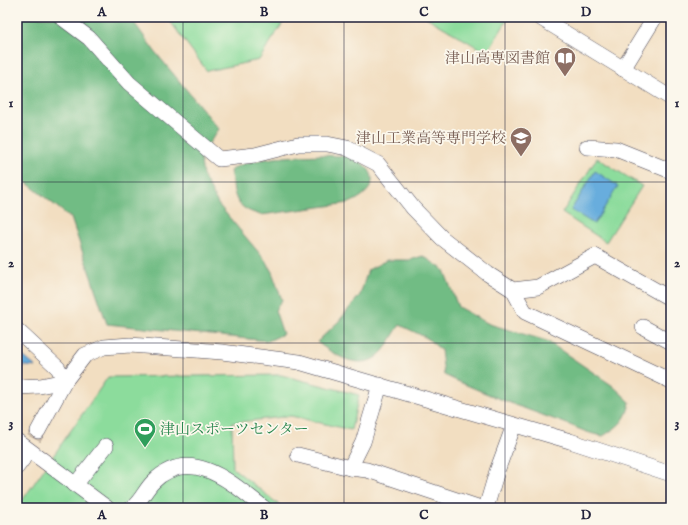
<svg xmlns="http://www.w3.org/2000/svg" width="688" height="525" font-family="'IM FELL English','Noto Serif JP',serif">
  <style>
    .green { fill: #8cdc9c; stroke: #577f6c }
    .forest { fill: #71bc84; stroke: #4a6f60 }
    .water { fill: #67addd; stroke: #44688c }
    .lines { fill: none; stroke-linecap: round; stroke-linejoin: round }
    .minor-tunnel { stroke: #c8b8a6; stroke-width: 15; stroke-dasharray: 15 8; stroke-linecap: butt }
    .minor-casing { stroke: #413e4f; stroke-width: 16 }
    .minor { stroke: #fff; stroke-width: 15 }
    .grid { fill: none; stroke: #22223b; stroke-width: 1; stroke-opacity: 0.55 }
    .labels { text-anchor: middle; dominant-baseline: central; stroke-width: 3.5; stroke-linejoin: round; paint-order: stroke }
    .education-label { font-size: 15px; fill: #785e54; stroke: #fbf7ec; text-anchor: end }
    .leisure-label { font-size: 15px; fill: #27864d; stroke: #fbf7ec; text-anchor: start }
    .neatline { fill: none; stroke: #22223b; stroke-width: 1.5 }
    .grid-label { font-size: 13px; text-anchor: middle; font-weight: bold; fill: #22223b }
  </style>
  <rect width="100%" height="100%" fill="#fbf7ec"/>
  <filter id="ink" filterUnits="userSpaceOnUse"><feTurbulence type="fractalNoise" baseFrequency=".025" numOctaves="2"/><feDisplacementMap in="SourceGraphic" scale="8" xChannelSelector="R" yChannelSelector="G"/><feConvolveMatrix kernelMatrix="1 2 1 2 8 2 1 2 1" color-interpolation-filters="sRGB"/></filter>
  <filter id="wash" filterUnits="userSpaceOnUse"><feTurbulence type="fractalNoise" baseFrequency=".012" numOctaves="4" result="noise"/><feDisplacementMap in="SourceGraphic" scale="16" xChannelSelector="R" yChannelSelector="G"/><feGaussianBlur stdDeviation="0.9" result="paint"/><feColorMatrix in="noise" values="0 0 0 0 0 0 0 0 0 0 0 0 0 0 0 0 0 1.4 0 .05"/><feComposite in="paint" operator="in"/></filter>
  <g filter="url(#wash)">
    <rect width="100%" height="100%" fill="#f2dec1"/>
    <g class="green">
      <polygon points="167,17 279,17 284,21 259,60 207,71"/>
      <polygon points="426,17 509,17 487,53"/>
      <polygon points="597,158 642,186 606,242 562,213"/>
      <polygon points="281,375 359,395 351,430 291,416 232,423 233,468 283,508 17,508 108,377"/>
    </g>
    <g class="forest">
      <polygon points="17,17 130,17 156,53 219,129 200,156 203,175 218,204 265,260 272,272 282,300 275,310 283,334 268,341 107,324 71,218 17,175"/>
      <path d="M321,155C331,156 344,155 353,158C382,172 376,192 349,203L261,215C231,207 236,195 230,171C244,157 301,156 321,155Z"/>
      <path d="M423,256L444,270L458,307L489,324L547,341L613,386L630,402C627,420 618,427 603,436C588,434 576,427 562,422C522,408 483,393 444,375L441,350L427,338L400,325C393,334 387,348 379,355C359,372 333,354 317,342L339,321L360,295L368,270L387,260H410Z"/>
    </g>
    <g class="water">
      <polygon points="595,171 618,186 594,224 571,210"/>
      <polygon points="17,351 18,352 36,367 17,365"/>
    </g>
  </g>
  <g filter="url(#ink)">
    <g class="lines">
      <polyline class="minor-tunnel" points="23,459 38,431"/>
      <g class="minor-casing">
        <g id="minor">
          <polyline points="61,17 89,38 129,83 219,159 255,155 298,144 327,144 347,148 378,164 413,208 442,238 488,274 513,290 538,287 595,256 671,299"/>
          <polyline points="539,17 671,98"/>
          <polyline points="623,69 655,17"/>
          <polyline points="587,147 616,149 671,171"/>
          <polyline points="513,290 525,312 671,381"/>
          <polyline points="643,327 671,342"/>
          <polyline points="17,330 58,368 65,381"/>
          <polyline points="17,387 40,386 65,381"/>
          <polyline points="38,431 65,381 85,355 104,347 130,345 222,352 299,362 570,441 671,474"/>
          <polyline points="17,441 107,508"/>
          <polyline points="298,455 350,468 363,442 380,385"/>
          <polyline points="17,467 23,459"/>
          <polyline points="350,468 367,470 481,508"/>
          <polyline points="75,485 106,446"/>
          <path d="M132,508C141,501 145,490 153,482C191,444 233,484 264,508"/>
          <polyline points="486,508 497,471 514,425"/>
        </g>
      </g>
      <use href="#minor" class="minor"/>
    </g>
  </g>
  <path class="grid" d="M183,17V508M344,17V508M505,17V508M17,182H671M17,343H671"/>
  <defs>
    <g id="library-pin" transform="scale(1.15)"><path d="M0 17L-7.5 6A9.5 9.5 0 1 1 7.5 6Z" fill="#8d6e63" stroke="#fbf7ec"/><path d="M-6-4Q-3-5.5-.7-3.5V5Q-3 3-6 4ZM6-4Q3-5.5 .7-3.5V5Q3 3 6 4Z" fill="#fff"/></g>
    <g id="university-pin" transform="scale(1.15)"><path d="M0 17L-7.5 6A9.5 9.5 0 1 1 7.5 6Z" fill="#8d6e63" stroke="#fbf7ec"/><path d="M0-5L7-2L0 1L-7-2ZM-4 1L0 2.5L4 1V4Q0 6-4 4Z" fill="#fff"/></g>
    <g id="stadium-pin" transform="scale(1.15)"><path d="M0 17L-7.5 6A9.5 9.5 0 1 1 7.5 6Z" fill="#2e9e5b" stroke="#fbf7ec"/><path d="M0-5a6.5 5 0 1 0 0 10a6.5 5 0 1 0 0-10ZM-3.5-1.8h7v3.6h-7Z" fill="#fff"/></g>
  </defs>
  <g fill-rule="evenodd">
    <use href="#library-pin" x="565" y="58"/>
    <use href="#university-pin" x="521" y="138"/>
    <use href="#stadium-pin" x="145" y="429"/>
  </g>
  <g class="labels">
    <g class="education-label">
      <text x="550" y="58">津山高専図書館</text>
      <text x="506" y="138">津山工業高等専門学校</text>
    </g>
    <g class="leisure-label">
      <text x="160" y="429">津山スポーツセンター</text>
    </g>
  </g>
  <rect width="688" height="525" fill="none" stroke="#fbf7ec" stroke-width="44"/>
  <rect x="22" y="22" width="644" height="481" class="neatline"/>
  <g class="grid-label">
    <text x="102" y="16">A</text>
    <text x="264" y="16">B</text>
    <text x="424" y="16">C</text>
    <text x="586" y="16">D</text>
    <text x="11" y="107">1</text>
    <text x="677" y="107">1</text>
    <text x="11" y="267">2</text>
    <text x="677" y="267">2</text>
    <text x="11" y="427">3</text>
    <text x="677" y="427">3</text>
    <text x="102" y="519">A</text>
    <text x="264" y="519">B</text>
    <text x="424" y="519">C</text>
    <text x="586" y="519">D</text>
  </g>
</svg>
